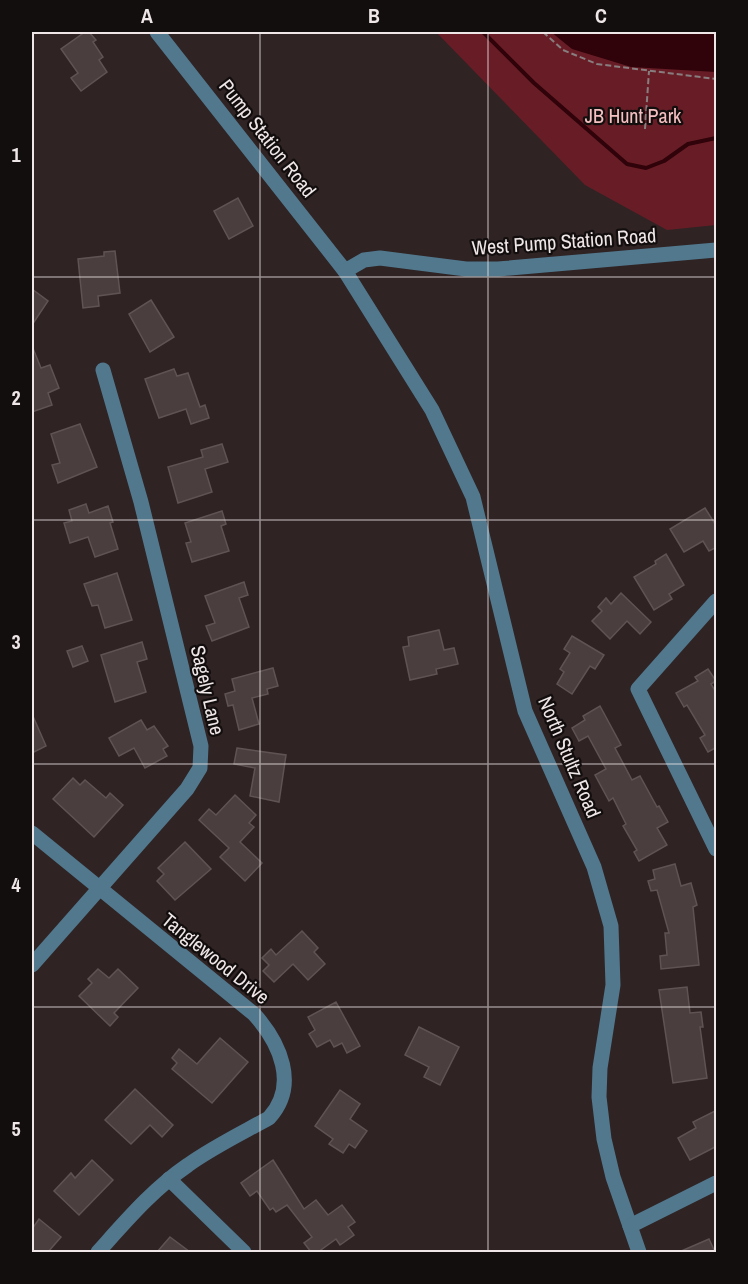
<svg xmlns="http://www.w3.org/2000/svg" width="748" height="1284" font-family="'Archivo Narrow',sans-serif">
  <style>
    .green { fill: #681d26 }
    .water { fill: #2f0309 }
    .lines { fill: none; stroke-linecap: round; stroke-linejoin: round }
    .stream { stroke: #2f0309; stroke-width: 4 }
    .building { fill: #4a3e3e; stroke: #605353; stroke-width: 1.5 }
    .path { stroke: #887e7f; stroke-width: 2; stroke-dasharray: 6 3; stroke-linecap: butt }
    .minor { stroke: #51788d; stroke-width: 15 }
    .grid { fill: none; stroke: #efe7e7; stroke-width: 1.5; stroke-opacity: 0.55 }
    .labels { text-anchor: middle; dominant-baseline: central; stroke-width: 4.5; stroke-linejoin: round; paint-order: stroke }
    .park-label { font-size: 20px; fill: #f5c0c1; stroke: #130e0e }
    .street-label { font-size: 20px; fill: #efe7e7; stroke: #130e0e }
    .neatline { fill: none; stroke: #efe7e7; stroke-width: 2 }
    .grid-label { font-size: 20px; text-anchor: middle; font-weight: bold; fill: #efe7e7 }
  </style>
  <rect width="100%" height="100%" fill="#2f2324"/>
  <polygon class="green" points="436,32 716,32 716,225 667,230 585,185"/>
  <polygon class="water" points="551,32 716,32 716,72 631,67 572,49"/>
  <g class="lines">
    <polyline class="stream" points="483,32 534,83 627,164 646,168 664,161 688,144 716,138"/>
  </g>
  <g class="building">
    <polygon points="85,32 89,32 96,40 93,42 103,57 99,60 107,72 81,91 71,78 78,73 61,49"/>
    <polygon points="238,198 253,226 229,239 214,211"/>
    <polygon points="115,251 120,293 98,296 99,306 83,308 78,259 104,256 104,252"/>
    <polygon points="32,289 48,301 32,325"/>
    <polygon points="151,300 174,337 150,352 129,314"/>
    <polygon points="32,346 41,368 50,365 59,388 48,393 52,405 32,412"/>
    <polygon points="174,369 177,376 188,373 200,407 205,405 209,418 191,424 186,409 159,418 145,379"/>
    <polygon points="80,424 97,467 58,483 52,465 60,463 51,434"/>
    <polygon points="222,444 228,462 205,469 212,492 178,503 168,467 203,457 201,450"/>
    <polygon points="86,504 89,513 108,506 113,522 110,523 118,549 95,557 88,537 70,543 64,523 72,521 69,510"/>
    <polygon points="705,508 717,527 717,547 709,551 703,541 684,552 670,529"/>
    <polygon points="222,511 226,524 221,526 229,551 192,562 186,543 191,542 185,523"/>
    <polygon points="666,554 684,585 669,594 672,599 654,610 634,577 656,564 655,561"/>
    <polygon points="117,573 132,620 105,628 98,605 92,606 84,584"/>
    <polygon points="244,582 248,595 239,598 249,627 212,641 206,626 215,623 205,596"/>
    <polygon points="621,593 651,622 640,634 627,621 610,639 592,621 602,611 598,607 606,598 611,604"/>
    <polygon points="439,630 444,650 454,648 458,664 436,669 437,674 410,680 403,647 409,646 408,637"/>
    <polygon points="572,636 604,655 595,669 590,666 572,694 557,684 564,672 560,669 570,653 564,649"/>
    <polygon points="142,642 147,659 137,662 146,692 115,702 101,655"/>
    <polygon points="82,646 88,661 73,667 67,651"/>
    <polygon points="273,668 278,686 267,689 268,694 252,698 259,724 239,730 233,705 228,706 225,694 235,691 232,679"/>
    <polygon points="708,669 716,681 711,684 717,694 717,747 708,752 700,738 705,735 687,705 684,707 676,693 698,681 695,677"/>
    <polygon points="600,706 621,745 615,748 632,780 640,776 657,807 659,806 668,822 657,828 667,845 639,861 634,852 637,850 623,826 626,824 613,798 609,801 595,775 606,769 588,736 579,741 572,728 585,720 583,716"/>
    <polygon points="32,714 46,746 32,753"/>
    <polygon points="141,720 147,730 154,726 168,746 163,749 167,756 145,768 134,748 119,756 109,738"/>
    <polygon points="237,748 286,755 279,802 250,796 255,768 234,764"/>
    <polygon points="73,778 80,785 85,780 106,798 110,793 123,805 94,837 53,799"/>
    <polygon points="235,795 256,815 249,823 254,827 240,842 262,863 245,881 220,857 229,848 199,820 209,809 216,815"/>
    <polygon points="185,842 211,869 175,900 157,881 164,874 158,868"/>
    <polygon points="675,864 681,886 691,883 697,905 693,907 699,965 661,969 660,956 667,955 665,933 669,933 657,890 651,891 648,881 655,879 653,870"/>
    <polygon points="302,931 318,948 314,952 325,964 308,980 293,964 274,982 263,971 269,965 262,958 271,949 276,955"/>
    <polygon points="98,969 109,978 118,969 138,988 114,1013 118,1017 110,1026 79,996 92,983 88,979"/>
    <polygon points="687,987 690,1013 701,1012 703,1027 700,1027 707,1078 673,1083 659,990"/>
    <polygon points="336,1002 360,1046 347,1053 342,1043 334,1047 330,1040 317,1047 309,1034 315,1030 308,1017"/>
    <polygon points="419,1027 459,1047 440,1085 424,1077 429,1067 405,1055"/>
    <polygon points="220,1038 248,1062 212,1103 172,1069 177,1063 172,1058 179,1049 197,1064"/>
    <polygon points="135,1089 173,1125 162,1137 150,1125 131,1144 105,1120"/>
    <polygon points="340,1090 360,1104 350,1119 367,1131 355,1148 349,1144 343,1153 329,1144 333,1139 315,1126"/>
    <polygon points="717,1110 717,1146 690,1160 678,1138 696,1128 693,1122"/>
    <polygon points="92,1160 113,1180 79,1215 54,1191 71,1173 75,1178"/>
    <polygon points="273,1160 304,1209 316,1200 328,1215 342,1205 355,1222 348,1227 354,1235 340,1245 336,1239 318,1252 311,1252 304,1243 312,1237 287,1205 276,1212 273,1208 270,1210 257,1191 250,1196 241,1183"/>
    <polygon points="39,1219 61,1237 48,1252 32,1252 32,1229"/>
    <polygon points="170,1237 190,1252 157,1252"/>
    <polygon points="709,1239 715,1252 679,1252"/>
  </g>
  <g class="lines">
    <g class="path">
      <polyline points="543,32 563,50 597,64 716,79"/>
      <polyline points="645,129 649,71"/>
    </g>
    <g class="minor">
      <polyline points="157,32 345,271 432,410 473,497 525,711 594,867 611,926 613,985 600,1068 599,1097 604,1139 613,1177 639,1252"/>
      <polyline points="345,271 364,260 380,258 466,269 498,269 716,250"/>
      <polyline points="716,601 638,689 716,849"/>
      <path d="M32,833L254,1014C280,1043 299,1085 269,1118C242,1133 213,1147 188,1165C153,1189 126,1221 98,1252"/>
      <polyline points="32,965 187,789 200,768 201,746 141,502 103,370"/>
      <polyline points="169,1179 244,1252"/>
      <polyline points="630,1226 716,1183"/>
    </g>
  </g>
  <path class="grid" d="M260,32V1252M488,32V1252M32,277H716M32,520H716M32,764H716M32,1007H716"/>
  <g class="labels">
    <g class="park-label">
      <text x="633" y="115">JB Hunt Park</text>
    </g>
    <g class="street-label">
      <text transform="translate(268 138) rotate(52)">Pump Station Road</text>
      <text transform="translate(564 241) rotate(-4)">West Pump Station Road</text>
      <text transform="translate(208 690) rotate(77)">Sagely Lane</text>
      <text transform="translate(570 757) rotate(67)">North Stultz Road</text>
      <text transform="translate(216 958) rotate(39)">Tanglewood Drive</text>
    </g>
  </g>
  <rect width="748" height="1284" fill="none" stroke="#130e0e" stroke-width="66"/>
  <rect x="33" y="33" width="682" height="1218" class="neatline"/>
  <g class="grid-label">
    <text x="147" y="23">A</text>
    <text x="374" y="23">B</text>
    <text x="601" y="23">C</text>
    <text x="16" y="162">1</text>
    <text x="16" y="405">2</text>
    <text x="16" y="649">3</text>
    <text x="16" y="892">4</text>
    <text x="16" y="1136">5</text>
  </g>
</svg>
